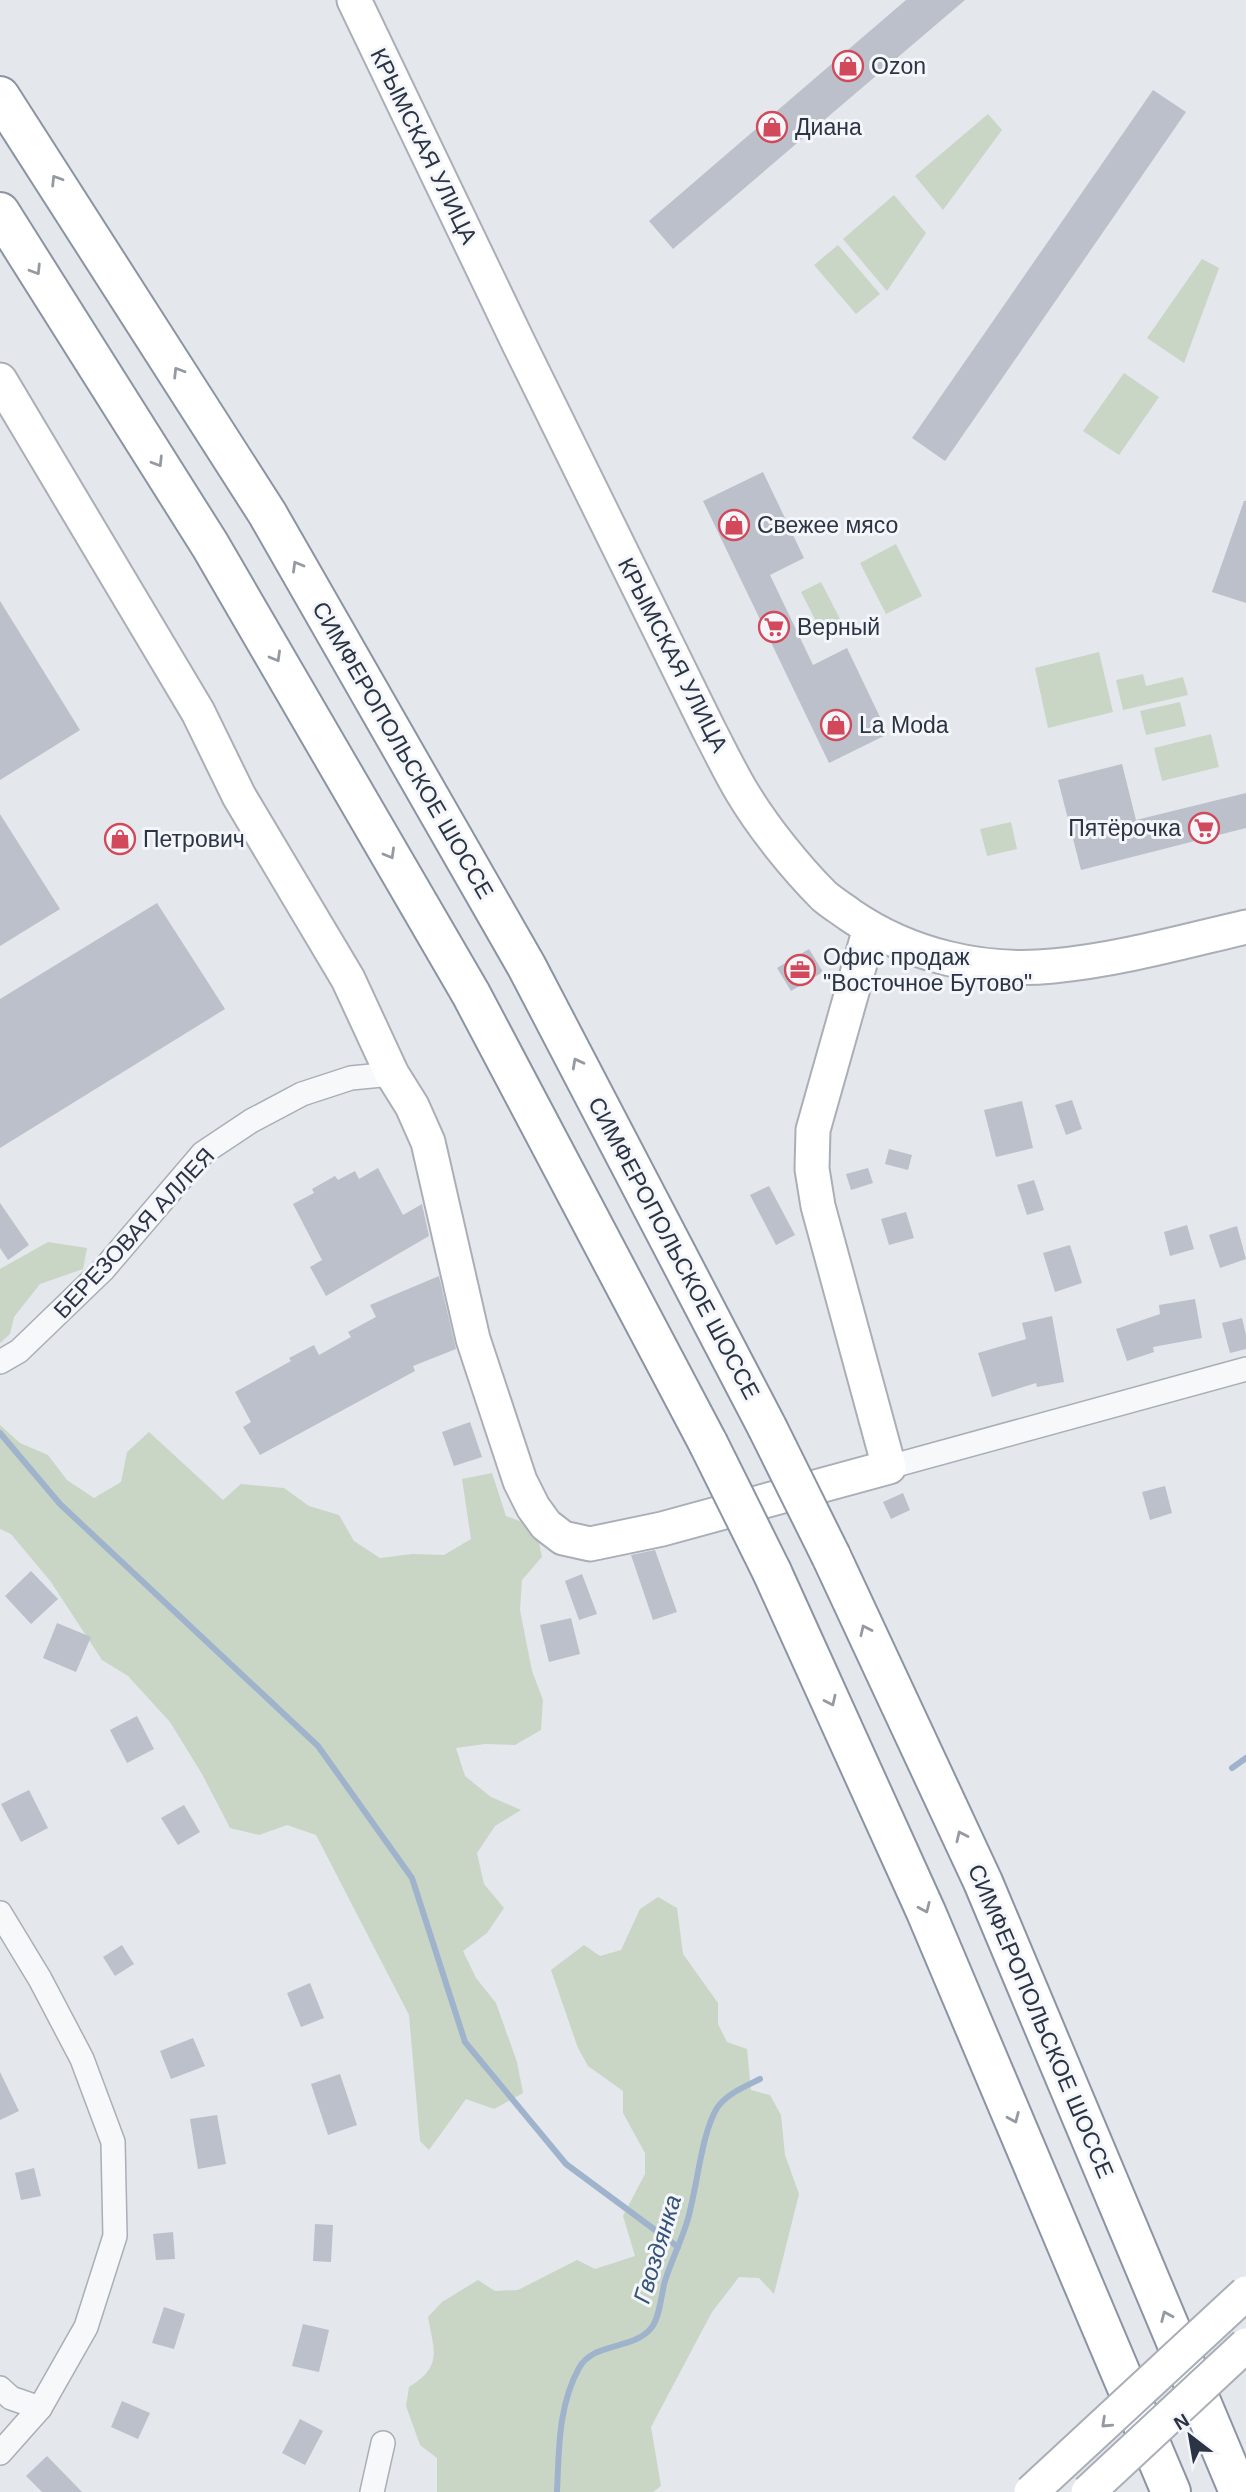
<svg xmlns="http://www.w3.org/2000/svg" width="1246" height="2492" font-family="Helvetica,sans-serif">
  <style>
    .green { fill: #c9d6c5 }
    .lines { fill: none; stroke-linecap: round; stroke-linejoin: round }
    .stream { stroke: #9fb4cc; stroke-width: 6 }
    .building { fill: #bbc0ca }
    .street-casing { stroke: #a9aeb7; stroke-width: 26 }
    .secondary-casing { stroke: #a9aeb7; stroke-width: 37 }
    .highway-casing { stroke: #8b94a3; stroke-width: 42 }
    .street { stroke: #f7f8fa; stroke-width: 23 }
    .secondary { stroke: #fff; stroke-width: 33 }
    .highway { stroke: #fff; stroke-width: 38 }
    .secondary-bridge-casing { stroke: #a9aeb7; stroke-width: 37; stroke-linecap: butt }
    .highway-bridge-casing { stroke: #8b94a3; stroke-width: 42; stroke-linecap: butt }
    .secondary-bridge { stroke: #fff; stroke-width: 33 }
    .highway-bridge { stroke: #fff; stroke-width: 38 }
    .oneway { stroke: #959aa2 }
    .labels { text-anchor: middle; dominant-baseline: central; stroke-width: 6; stroke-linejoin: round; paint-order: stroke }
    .poi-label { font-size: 23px; fill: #2b3445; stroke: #f4f6f9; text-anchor: start }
    .street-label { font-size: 23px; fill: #2b3445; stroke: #f4f6f9 }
    .water-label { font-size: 24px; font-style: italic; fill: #34527a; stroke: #f4f6f9 }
  </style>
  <rect width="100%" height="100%" fill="#e4e7ec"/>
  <g class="green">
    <polygon points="988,114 1002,130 943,210 915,176"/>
    <polygon points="894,195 926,233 887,291 843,239"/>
    <polygon points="838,245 880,294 856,314 814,265"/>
    <polygon points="1202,259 1219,268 1184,363 1147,338"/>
    <polygon points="1124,373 1159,397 1119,455 1083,431"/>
    <polygon points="896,544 922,596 886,614 860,563"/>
    <polygon points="821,582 840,619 820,629 801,592"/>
    <polygon points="1099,652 1113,712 1048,728 1035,668"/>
    <polygon points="1143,674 1146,686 1183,677 1188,695 1123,710 1116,680"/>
    <polygon points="1180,702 1186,726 1146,735 1140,711"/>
    <polygon points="1211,734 1219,767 1162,781 1154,748"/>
    <polygon points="1011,822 1017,849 987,856 980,829"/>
    <polygon points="48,1242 87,1248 83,1269 40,1284 14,1317 10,1334 0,1343 0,1269"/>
    <polygon points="0,1425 20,1443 48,1455 67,1480 94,1498 121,1482 127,1452 149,1432 223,1500 241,1484 284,1488 309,1506 339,1515 354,1541 380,1558 412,1554 444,1555 471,1539 462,1479 492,1473 506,1516 536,1527 542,1557 522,1580 520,1610 532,1671 543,1700 541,1730 515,1745 485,1744 456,1748 465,1776 491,1797 521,1810 495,1826 477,1853 484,1884 504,1908 487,1933 463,1951 476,1978 496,2003 517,2062 523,2093 494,2109 466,2099 429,2150 420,2141 409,2015 316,1835 287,1825 259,1835 230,1828 202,1774 170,1722 128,1676 102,1660 51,1582 11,1534 0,1529"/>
    <path d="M658,1897L677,1908L683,1954L718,2003V2024L727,2042L747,2049L751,2090L770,2095L781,2115L785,2155L799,2194L774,2294L759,2278L739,2277L712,2312L651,2427L661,2486L653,2492H437V2458L420,2445L406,2406L409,2387C443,2366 434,2351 428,2317L442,2302L478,2280L495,2291L518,2290L577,2260L595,2269L635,2256L623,2216L645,2174V2153L623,2113V2091L588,2066L578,2048L551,1970L584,1945L600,1956L621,1950L640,1909Z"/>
  </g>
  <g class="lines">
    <g class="stream">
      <polyline points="0,1433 60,1504 318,1746 412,1878 465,2042 566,2164 678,2247"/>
      <polyline points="1232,1768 1246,1758"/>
      <path d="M557,2492C559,2450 558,2406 579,2368C594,2341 634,2351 652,2327C660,2316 661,2295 665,2281C671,2261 681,2242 687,2222C697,2190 701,2134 717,2108C726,2094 746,2086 760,2079"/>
    </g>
  </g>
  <g class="building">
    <polygon points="906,0 965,0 673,249 649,221"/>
    <polygon points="1153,90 1186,112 945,461 912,438"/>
    <polygon points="763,472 804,558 770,575 813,665 847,648 888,734 829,763 703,501"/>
    <polygon points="1244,501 1246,501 1246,603 1212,592"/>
    <polygon points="0,601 80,730 0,780"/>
    <polygon points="1122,764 1136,820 1246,793 1246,828 1081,870 1058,780"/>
    <polygon points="0,814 60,909 0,946"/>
    <polygon points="157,903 225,1009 0,1148 0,999"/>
    <polygon points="809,949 823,972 791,991 777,968"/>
    <polygon points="1072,1100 1082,1129 1066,1135 1055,1105"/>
    <polygon points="1022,1101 1033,1148 996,1157 984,1110"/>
    <polygon points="889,1149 912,1155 908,1170 885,1164"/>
    <polygon points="378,1168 403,1215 422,1204 429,1236 326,1296 310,1267 322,1260 293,1204 314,1193 312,1189 335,1176 338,1180 355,1171 359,1179"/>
    <polygon points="868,1168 873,1183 851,1190 846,1174"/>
    <polygon points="1034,1180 1044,1210 1027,1215 1017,1185"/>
    <polygon points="769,1186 795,1235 776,1245 750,1195"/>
    <polygon points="0,1203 29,1245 8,1260 0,1248"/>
    <polygon points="906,1212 914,1238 889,1245 881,1219"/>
    <polygon points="1187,1225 1194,1249 1170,1256 1164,1232"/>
    <polygon points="1237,1226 1246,1259 1220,1268 1209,1235"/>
    <polygon points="1070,1245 1082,1283 1055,1292 1043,1253"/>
    <polygon points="439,1276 456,1349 413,1366 415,1371 260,1455 243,1427 251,1422 235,1392 291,1361 289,1358 314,1345 319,1355 351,1337 348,1332 376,1317 370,1305"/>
    <polygon points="1195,1299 1202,1338 1153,1347 1154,1352 1127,1361 1116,1329 1160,1314 1159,1305"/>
    <polygon points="1052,1316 1064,1382 1037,1387 1036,1383 992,1397 978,1353 1026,1339 1022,1323"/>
    <polygon points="1242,1318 1246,1335 1246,1349 1230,1353 1222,1323"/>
    <polygon points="470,1422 482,1457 454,1466 442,1432"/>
    <polygon points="1165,1486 1172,1513 1150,1520 1142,1492"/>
    <polygon points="903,1493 910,1510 891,1519 883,1502"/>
    <polygon points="655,1550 677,1612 653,1620 631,1555"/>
    <polygon points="31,1571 58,1599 31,1624 5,1596"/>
    <polygon points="582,1574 597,1614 579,1620 565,1581"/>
    <polygon points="571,1618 580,1654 549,1662 540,1625"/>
    <polygon points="57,1623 91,1637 76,1672 43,1658"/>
    <polygon points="137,1716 154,1749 127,1763 110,1730"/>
    <polygon points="29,1790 48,1828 21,1842 1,1804"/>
    <polygon points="184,1805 200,1832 178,1845 161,1818"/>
    <polygon points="122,1945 134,1964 115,1976 103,1957"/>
    <polygon points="310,1983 324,2018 301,2027 287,1993"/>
    <polygon points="193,2038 205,2066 171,2079 160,2051"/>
    <polygon points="0,2072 19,2111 0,2120"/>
    <polygon points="340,2074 357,2125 328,2135 311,2084"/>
    <polygon points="217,2115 226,2164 198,2169 190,2119"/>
    <polygon points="34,2168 41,2196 21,2200 15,2173"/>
    <polygon points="315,2224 333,2225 331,2262 313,2261"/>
    <polygon points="173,2232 175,2259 156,2260 153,2234"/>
    <polygon points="164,2307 185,2314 174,2349 152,2343"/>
    <polygon points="303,2324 329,2330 319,2372 292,2366"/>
    <polygon points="122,2401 150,2413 138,2439 111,2427"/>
    <polygon points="300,2419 323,2431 305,2465 282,2453"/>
    <polygon points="47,2456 82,2492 42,2492 26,2476"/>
  </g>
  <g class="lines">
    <g class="street-casing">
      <g id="street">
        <polyline points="0,1362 19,1351 103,1270 203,1153 251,1121 302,1094 351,1078 392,1074"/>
        <polyline points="889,1467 1246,1369"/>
        <polyline points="0,1913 40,1979 82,2059 113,2142 115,2236 86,2327 40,2408 0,2453"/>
        <polyline points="0,2388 11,2398 40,2408"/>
        <polyline points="372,2492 383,2443"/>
      </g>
    </g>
    <g class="secondary-casing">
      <g id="secondary">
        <path d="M354,0L519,344L709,730C720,751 730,772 742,792C763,827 795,867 824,896C832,903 842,909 850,915C908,955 982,973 1053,966C1118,960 1182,942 1246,927"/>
        <polyline points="0,380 198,712 239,796 348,979 392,1074 412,1106 428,1142 473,1339 520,1481 533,1507 546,1525 563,1538 590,1544 662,1529 889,1467 818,1206 812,1169 813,1130 870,928"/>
      </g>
    </g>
    <g class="highway-casing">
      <g id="highway">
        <polyline points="0,96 267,513 527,967 767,1427"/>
        <polyline points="0,212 210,545 471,994 708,1443"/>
        <polyline points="831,1556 983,1882 1239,2492"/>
        <polyline points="772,1572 926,1912 1171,2492"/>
      </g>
    </g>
    <use href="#street" class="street"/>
    <use href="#secondary" class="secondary"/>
    <use href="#highway" class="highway"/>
    <g class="secondary-bridge-casing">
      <g id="secondary-bridge">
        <polyline points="1031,2492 1246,2293"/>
        <polyline points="1088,2492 1246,2345"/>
      </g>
    </g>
    <g class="highway-bridge-casing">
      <g id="highway-bridge">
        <polyline points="767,1427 831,1556"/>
        <polyline points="708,1443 772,1572"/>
      </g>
    </g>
    <use href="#secondary-bridge" class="secondary-bridge"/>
    <use href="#highway-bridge" class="highway-bridge"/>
  </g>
  <defs><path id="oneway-chevron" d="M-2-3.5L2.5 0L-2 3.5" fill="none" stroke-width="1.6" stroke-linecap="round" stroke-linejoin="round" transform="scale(1.75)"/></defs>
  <g class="oneway">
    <use href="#oneway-chevron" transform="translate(56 180) rotate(-122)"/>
    <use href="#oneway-chevron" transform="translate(36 270) rotate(58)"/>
    <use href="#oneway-chevron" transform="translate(178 372) rotate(-122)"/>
    <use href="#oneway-chevron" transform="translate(158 462) rotate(58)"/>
    <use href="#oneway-chevron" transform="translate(297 566) rotate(-120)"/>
    <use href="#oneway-chevron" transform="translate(276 657) rotate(60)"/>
    <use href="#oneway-chevron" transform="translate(390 854) rotate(60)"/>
    <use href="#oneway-chevron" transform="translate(577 1063) rotate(-118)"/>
    <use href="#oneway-chevron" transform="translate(865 1630) rotate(-115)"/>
    <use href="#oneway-chevron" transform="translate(831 1701) rotate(65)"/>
    <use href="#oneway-chevron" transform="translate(961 1836) rotate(-115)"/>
    <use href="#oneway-chevron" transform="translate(925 1908) rotate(66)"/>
    <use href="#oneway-chevron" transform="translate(1014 2118) rotate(67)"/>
    <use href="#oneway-chevron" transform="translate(1166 2316) rotate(-113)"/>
    <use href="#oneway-chevron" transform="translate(1106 2423) rotate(137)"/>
  </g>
  <defs>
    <g id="shop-ring" transform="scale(1.575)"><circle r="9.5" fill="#f4f6f9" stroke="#d1495b" stroke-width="1.5"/><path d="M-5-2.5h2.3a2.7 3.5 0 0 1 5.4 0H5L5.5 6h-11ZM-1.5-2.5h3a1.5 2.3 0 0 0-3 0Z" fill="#d1495b"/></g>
    <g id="supermarket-ring" transform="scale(1.575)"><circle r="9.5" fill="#f4f6f9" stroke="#d1495b" stroke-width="1.5"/><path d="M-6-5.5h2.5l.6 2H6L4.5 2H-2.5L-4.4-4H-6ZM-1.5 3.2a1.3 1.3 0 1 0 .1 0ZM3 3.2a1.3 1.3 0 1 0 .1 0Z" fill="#d1495b"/></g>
    <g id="office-ring" transform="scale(1.575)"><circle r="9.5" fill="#f4f6f9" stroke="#d1495b" stroke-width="1.5"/><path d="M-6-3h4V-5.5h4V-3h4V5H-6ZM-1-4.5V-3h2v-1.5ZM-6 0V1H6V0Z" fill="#d1495b"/></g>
  </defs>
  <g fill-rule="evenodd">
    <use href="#shop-ring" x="848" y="66"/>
    <use href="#shop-ring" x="772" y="127"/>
    <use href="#shop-ring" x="734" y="525"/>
    <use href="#supermarket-ring" x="774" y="627"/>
    <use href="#shop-ring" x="836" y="725"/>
    <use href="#supermarket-ring" x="1204" y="828"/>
    <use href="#shop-ring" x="120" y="839"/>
    <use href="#office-ring" x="800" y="970"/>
  </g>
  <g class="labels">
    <g class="poi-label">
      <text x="871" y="66">Ozon</text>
      <text x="795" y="127">Диана</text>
      <text x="757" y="525">Свежее мясо</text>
      <text x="797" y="627">Верный</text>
      <text x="859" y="725">La Moda</text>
      <text x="1181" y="828" text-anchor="end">Пятёрочка</text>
      <text x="143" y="839">Петрович</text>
      <text x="823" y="957">Офис продаж<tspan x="823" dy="26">"Восточное Бутово"</tspan></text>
    </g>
    <g class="street-label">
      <text transform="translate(424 146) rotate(64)">КРЫМСКАЯ УЛИЦА</text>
      <text transform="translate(673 655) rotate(63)">КРЫМСКАЯ УЛИЦА</text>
      <text transform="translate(403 750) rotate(60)">СИМФЕРОПОЛЬСКОЕ ШОССЕ</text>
      <text transform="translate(134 1233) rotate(-47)">БЕРЕЗОВАЯ АЛЛЕЯ</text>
      <text transform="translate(674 1248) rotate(62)">СИМФЕРОПОЛЬСКОЕ ШОССЕ</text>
      <text transform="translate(1041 2021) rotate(67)">СИМФЕРОПОЛЬСКОЕ ШОССЕ</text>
    </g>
    <g class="water-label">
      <text transform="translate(657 2249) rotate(-73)">Гвоздянка</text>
    </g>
  </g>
  <g transform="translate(1190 2436) rotate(329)" stroke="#f4f6f9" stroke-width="5" paint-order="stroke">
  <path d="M0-5L12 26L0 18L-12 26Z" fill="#2b3445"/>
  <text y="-10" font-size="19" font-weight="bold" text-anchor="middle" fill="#2b3445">N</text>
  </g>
</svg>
